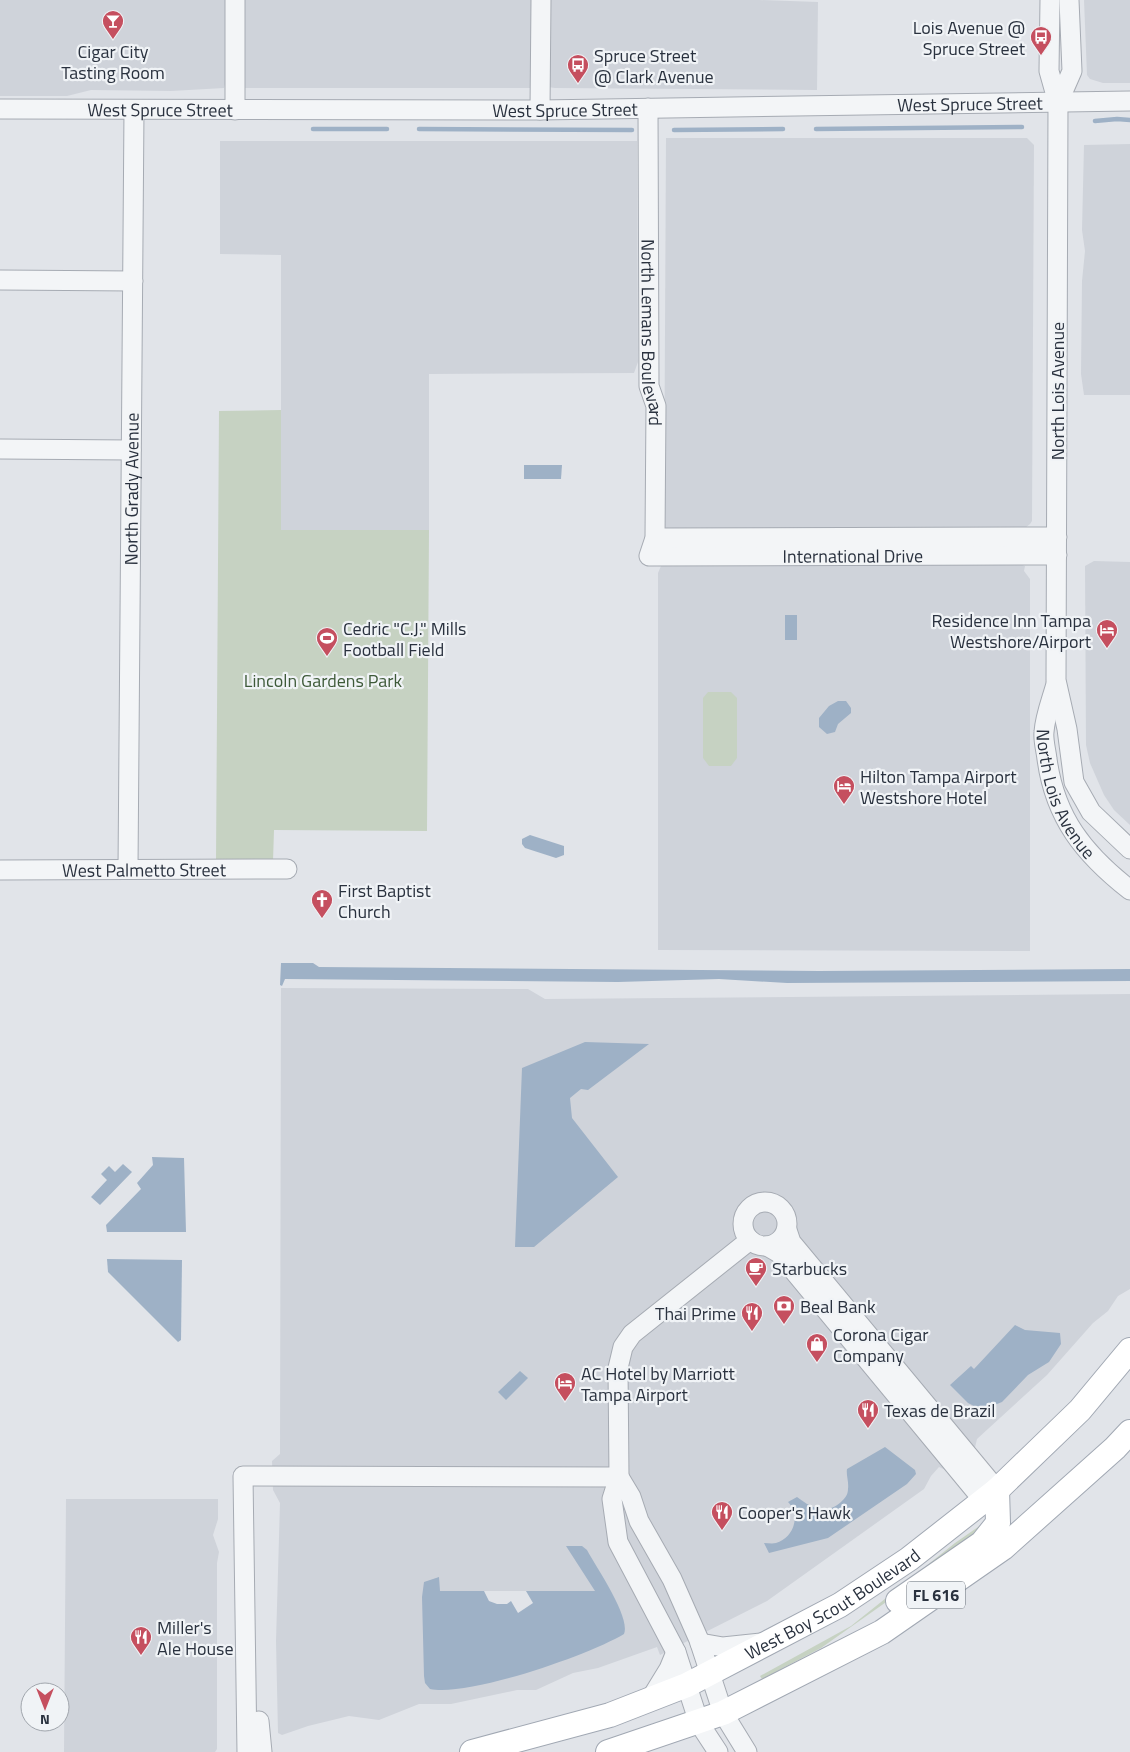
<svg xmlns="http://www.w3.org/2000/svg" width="1130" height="1752" font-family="'Titillium Web',sans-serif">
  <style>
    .built { fill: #cfd3da }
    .green { fill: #c6d2c2 }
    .water { fill: #9eb1c6 }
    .pier { fill: #e1e4e9 }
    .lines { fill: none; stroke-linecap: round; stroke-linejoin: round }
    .stream { stroke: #9eb1c6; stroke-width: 4.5 }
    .minor-casing { stroke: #a6abb3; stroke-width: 21 }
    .major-casing { stroke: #a1a8b3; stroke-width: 26 }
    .minor { stroke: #f3f5f7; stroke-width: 19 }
    .major { stroke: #fff; stroke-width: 24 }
    .labels { text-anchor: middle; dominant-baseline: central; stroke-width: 4.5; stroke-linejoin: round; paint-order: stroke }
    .shield { fill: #f0f3f6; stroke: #656c76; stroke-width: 1 }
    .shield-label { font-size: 16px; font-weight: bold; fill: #2a323f }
    .poi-label { font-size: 18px; fill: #2a323f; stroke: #f0f3f6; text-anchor: start }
    .street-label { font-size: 18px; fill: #2a323f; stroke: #f0f3f6 }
    .park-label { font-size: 18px; fill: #3e5a39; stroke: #f0f3f6 }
  </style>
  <rect width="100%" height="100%" fill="#e1e4e9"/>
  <g class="built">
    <polygon points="0,0 229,0 227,76 224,88 171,91 91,90 67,96 0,96"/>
    <polygon points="242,0 534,0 536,88 245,88 242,82"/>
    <polygon points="548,0 759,0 818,2 817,90 555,88 548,87"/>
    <polygon points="1084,0 1130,0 1130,83 1103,83 1090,79 1087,75"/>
    <polygon points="666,138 1027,138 1034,145 1032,521 1030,524 1025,528 667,529 664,526"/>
    <polygon points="220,141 637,141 638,362 634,373 429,374 429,530 281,530 281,255 220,254"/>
    <polygon points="1130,144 1130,395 1084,395 1081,374 1082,281 1085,251 1082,230 1084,145"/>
    <polygon points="1094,561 1130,562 1130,825 1114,810 1104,795 1090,763 1086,745 1085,566"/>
    <polygon points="668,563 1017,563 1025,566 1024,571 1030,579 1030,951 658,950 658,573 661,566"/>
    <polygon points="281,988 528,989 545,999 1130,994 1130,1289 1118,1296 1108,1311 1093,1323 1047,1375 977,1439 974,1452 950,1472 939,1467 931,1476 924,1489 767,1601 660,1655 657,1647 598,1668 573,1673 536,1690 517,1690 451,1704 419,1704 379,1720 349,1716 308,1726 282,1735 278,1733 276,1641 280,1503 273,1490 272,1461 280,1454"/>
    <polygon points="66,1499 218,1499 218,1519 213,1535 219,1552 217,1563 217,1749 215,1752 64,1752"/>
  </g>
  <g class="green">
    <polygon points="281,410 281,530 429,530 427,831 274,830 273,861 216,862 219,411"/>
    <polygon points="708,692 731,692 737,698 737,758 731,766 709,766 703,758 703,698"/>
    <polygon points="991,1518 984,1533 821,1648 762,1679 760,1676 851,1626 955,1543"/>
  </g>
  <g class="water">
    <polygon points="524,465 562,465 561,479 524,479"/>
    <rect x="785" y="615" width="12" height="25"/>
    <polygon points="838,701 846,701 851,708 851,713 838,724 835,732 827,734 819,727 819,718 829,706"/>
    <polygon points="530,835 564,846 564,855 556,858 525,848 522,844 522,839"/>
    <polygon points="281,963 313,963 319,967 819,971 1130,969 1130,981 787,983 719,979 618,982 285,979 282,986 280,985"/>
    <polygon points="585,1042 649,1044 588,1090 581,1089 570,1098 572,1118 618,1177 534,1247 515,1247 522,1068"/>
    <polygon points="152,1157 184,1158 186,1232 107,1232 106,1225 141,1189 137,1183 153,1165"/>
    <polygon points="123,1164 132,1172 100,1205 91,1197 107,1180 101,1174 109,1166 115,1172"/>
    <polygon points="107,1259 182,1260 181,1340 178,1342 108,1272"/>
    <polygon points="1015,1325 1025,1330 1060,1333 1061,1344 1049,1362 1028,1375 1002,1402 982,1410 968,1403 950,1385 971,1366 974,1369"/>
    <polygon points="520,1371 528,1378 506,1400 498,1392"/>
    <path d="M885,1447L915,1470L916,1474L907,1484L828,1538L769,1553L764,1543C768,1543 772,1544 776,1543C794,1538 801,1515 788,1502L797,1497C810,1507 826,1516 841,1502C845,1498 848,1495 848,1489C849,1482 846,1475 847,1469Z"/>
    <path d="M566,1546H582L587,1550C596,1567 631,1617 624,1634C589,1655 469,1697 430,1689L425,1683L424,1676L422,1597L424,1582L439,1577L440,1591H595Z"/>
  </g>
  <polygon class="pier" points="484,1591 526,1591 533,1603 518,1613 511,1601 507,1604 497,1604 489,1601"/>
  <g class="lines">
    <g class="stream">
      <polyline points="1095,121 1117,119 1130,120"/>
      <polyline points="313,129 387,129"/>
      <polyline points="419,129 632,130"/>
      <polyline points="816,129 1022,127"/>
      <polyline points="674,130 783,129"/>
    </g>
    <g class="minor-casing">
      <g id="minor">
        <polyline points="1050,0 1049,71 1058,103 1056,680 1067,729 1074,782 1091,812 1130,849"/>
        <polyline points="1058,103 1072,71 1069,0"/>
        <path id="s1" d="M648,108L649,386L656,406L655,538L649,556L1057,555"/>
        <path id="s2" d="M0,109L540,110L1130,101"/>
        <polyline points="235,110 235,0"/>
        <polyline points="540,110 541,0"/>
        <polyline points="0,280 133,281"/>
        <polyline points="0,449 131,450"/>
        <polyline points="655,538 1057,537"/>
        <path id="s3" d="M1056,684C1052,699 1045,716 1044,732C1043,740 1046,750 1047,759C1055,818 1084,854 1130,890"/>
        <path id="s4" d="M128,869L134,110"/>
        <path id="s5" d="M0,870L287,869"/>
        <circle cx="765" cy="1224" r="22"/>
        <polyline points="787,1230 791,1242 997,1490"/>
        <polyline points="767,1246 779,1253 983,1500"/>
        <polyline points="619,1477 631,1497 639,1521 672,1579 699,1640 723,1713 747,1752"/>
        <polyline points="700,1643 723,1647 761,1643"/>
        <polyline points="650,1700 669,1669 676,1652"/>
        <polyline points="259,1721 262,1752"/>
        <polyline points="247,1752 243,1476 619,1477"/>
        <polyline points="718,1752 699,1723 676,1652 618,1542 612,1499 619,1477 618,1368 623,1347 632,1334 750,1240"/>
      </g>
    </g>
    <g class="major-casing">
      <g id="major">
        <polyline points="898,1601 982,1543 998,1523 997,1490"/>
        <path id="s6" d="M472,1752L610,1715L687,1685L840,1605L909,1559L997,1490L1080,1410L1130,1350"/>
        <polyline points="608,1752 723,1713 882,1632 1003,1548 1115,1448 1130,1432"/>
      </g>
    </g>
    <use href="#minor" class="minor"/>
    <use href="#major" class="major"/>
  </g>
  <defs>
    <g id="bar-pin" transform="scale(1.125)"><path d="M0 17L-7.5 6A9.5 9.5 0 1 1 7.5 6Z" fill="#c54f5f" stroke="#f0f3f6"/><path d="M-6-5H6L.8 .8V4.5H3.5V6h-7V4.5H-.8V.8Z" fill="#fff"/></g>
    <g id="bus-pin" transform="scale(1.125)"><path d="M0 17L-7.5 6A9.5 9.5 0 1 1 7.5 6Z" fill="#c54f5f" stroke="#f0f3f6"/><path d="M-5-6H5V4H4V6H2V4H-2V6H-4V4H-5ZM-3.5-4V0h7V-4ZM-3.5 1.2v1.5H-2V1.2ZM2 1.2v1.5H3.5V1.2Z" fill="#fff"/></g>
    <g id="hotel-pin" transform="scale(1.125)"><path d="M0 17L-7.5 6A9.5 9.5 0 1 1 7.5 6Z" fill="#c54f5f" stroke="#f0f3f6"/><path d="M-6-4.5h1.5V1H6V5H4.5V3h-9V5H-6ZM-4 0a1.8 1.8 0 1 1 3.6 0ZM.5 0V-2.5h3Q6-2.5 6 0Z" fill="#fff"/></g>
    <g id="stadium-pin" transform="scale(1.125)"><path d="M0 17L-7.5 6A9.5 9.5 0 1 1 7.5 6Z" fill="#c54f5f" stroke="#f0f3f6"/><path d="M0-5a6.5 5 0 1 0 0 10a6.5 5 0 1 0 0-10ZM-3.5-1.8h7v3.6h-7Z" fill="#fff"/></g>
    <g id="church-pin" transform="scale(1.125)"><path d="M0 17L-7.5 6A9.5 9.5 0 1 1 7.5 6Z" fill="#c54f5f" stroke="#f0f3f6"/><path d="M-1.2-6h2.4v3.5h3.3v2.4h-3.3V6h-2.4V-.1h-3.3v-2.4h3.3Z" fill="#fff"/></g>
    <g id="cafe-pin" transform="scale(1.125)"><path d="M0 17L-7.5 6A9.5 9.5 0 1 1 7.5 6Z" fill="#c54f5f" stroke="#f0f3f6"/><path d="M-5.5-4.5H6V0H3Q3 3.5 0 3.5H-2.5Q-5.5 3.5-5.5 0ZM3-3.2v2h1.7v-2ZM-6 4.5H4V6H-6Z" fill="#fff"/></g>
    <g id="bank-pin" transform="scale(1.125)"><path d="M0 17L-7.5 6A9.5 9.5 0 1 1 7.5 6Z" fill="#c54f5f" stroke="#f0f3f6"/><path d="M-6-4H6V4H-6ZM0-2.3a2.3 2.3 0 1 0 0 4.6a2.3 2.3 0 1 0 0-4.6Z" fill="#fff"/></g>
    <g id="restaurant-pin" transform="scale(1.125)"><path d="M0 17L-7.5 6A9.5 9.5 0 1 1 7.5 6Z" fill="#c54f5f" stroke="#f0f3f6"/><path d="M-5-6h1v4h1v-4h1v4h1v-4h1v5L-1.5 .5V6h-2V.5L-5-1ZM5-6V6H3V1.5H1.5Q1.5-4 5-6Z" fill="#fff"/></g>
    <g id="shop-pin" transform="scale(1.125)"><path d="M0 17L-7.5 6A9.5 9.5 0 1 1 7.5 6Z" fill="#c54f5f" stroke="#f0f3f6"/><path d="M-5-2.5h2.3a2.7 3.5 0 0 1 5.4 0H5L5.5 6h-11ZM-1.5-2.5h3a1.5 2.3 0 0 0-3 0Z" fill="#fff"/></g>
  </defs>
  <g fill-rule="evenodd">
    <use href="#bar-pin" x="113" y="21"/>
    <use href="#bus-pin" x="1041" y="37"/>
    <use href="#bus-pin" x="578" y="65"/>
    <use href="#hotel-pin" x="1107" y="630"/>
    <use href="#stadium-pin" x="327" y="638"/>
    <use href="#hotel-pin" x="844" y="786"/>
    <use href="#church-pin" x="322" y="900"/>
    <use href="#cafe-pin" x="756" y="1268"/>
    <use href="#bank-pin" x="784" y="1306"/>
    <use href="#restaurant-pin" x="752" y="1313"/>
    <use href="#shop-pin" x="817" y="1344"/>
    <use href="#hotel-pin" x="565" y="1383"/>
    <use href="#restaurant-pin" x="868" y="1410"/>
    <use href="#restaurant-pin" x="722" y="1512"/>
    <use href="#restaurant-pin" x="141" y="1637"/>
  </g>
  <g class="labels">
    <rect class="shield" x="907" y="1581.5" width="58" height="27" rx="4"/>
    <g class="shield-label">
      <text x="936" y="1595">FL 616</text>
    </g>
    <g class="poi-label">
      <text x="1025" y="27" text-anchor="end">Lois Avenue @<tspan x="1025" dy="21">Spruce Street</tspan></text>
      <text x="113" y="51" text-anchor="middle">Cigar City<tspan x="113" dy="21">Tasting Room</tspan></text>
      <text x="594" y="55">Spruce Street<tspan x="594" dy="21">@ Clark Avenue</tspan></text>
      <text x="1091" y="620" text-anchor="end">Residence Inn Tampa<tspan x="1091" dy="21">Westshore/Airport</tspan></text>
      <text x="343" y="628">Cedric "C.J." Mills<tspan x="343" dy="21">Football Field</tspan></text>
      <text x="860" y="776">Hilton Tampa Airport<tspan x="860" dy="21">Westshore Hotel</tspan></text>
      <text x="338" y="890">First Baptist<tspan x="338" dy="21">Church</tspan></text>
      <text x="772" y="1268">Starbucks</text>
      <text x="800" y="1306">Beal Bank</text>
      <text x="736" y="1313" text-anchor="end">Thai Prime</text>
      <text x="833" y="1334">Corona Cigar<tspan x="833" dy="21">Company</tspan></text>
      <text x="581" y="1373">AC Hotel by Marriott<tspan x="581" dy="21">Tampa Airport</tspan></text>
      <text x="884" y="1410">Texas de Brazil</text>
      <text x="738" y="1512">Cooper's Hawk</text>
      <text x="157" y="1627">Miller's<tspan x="157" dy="21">Ale House</tspan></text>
    </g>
    <g class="street-label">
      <text stroke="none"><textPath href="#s2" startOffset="970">West Spruce Street</textPath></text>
      <text stroke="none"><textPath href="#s2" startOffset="565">West Spruce Street</textPath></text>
      <text stroke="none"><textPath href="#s2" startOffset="160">West Spruce Street</textPath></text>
      <text stroke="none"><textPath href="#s1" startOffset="225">North Lemans Boulevard</textPath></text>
      <text transform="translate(1057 391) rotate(-90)">North Lois Avenue</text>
      <text stroke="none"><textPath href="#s4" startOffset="380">North Grady Avenue</textPath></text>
      <text stroke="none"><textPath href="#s1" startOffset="654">International Drive</textPath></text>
      <text stroke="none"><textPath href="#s3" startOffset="116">North Lois Avenue</textPath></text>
      <text stroke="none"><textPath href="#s5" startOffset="144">West Palmetto Street</textPath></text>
      <text stroke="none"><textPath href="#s6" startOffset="392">West Boy Scout Boulevard</textPath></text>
    </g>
    <g class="park-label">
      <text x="323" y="680">Lincoln Gardens Park</text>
    </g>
  </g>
  <g transform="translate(45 1707) rotate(180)"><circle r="24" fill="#f0f3f6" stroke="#a1a6ad"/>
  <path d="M0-4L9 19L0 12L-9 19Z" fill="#c54f5f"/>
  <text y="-8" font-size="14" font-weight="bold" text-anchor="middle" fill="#2a323f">N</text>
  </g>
</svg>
